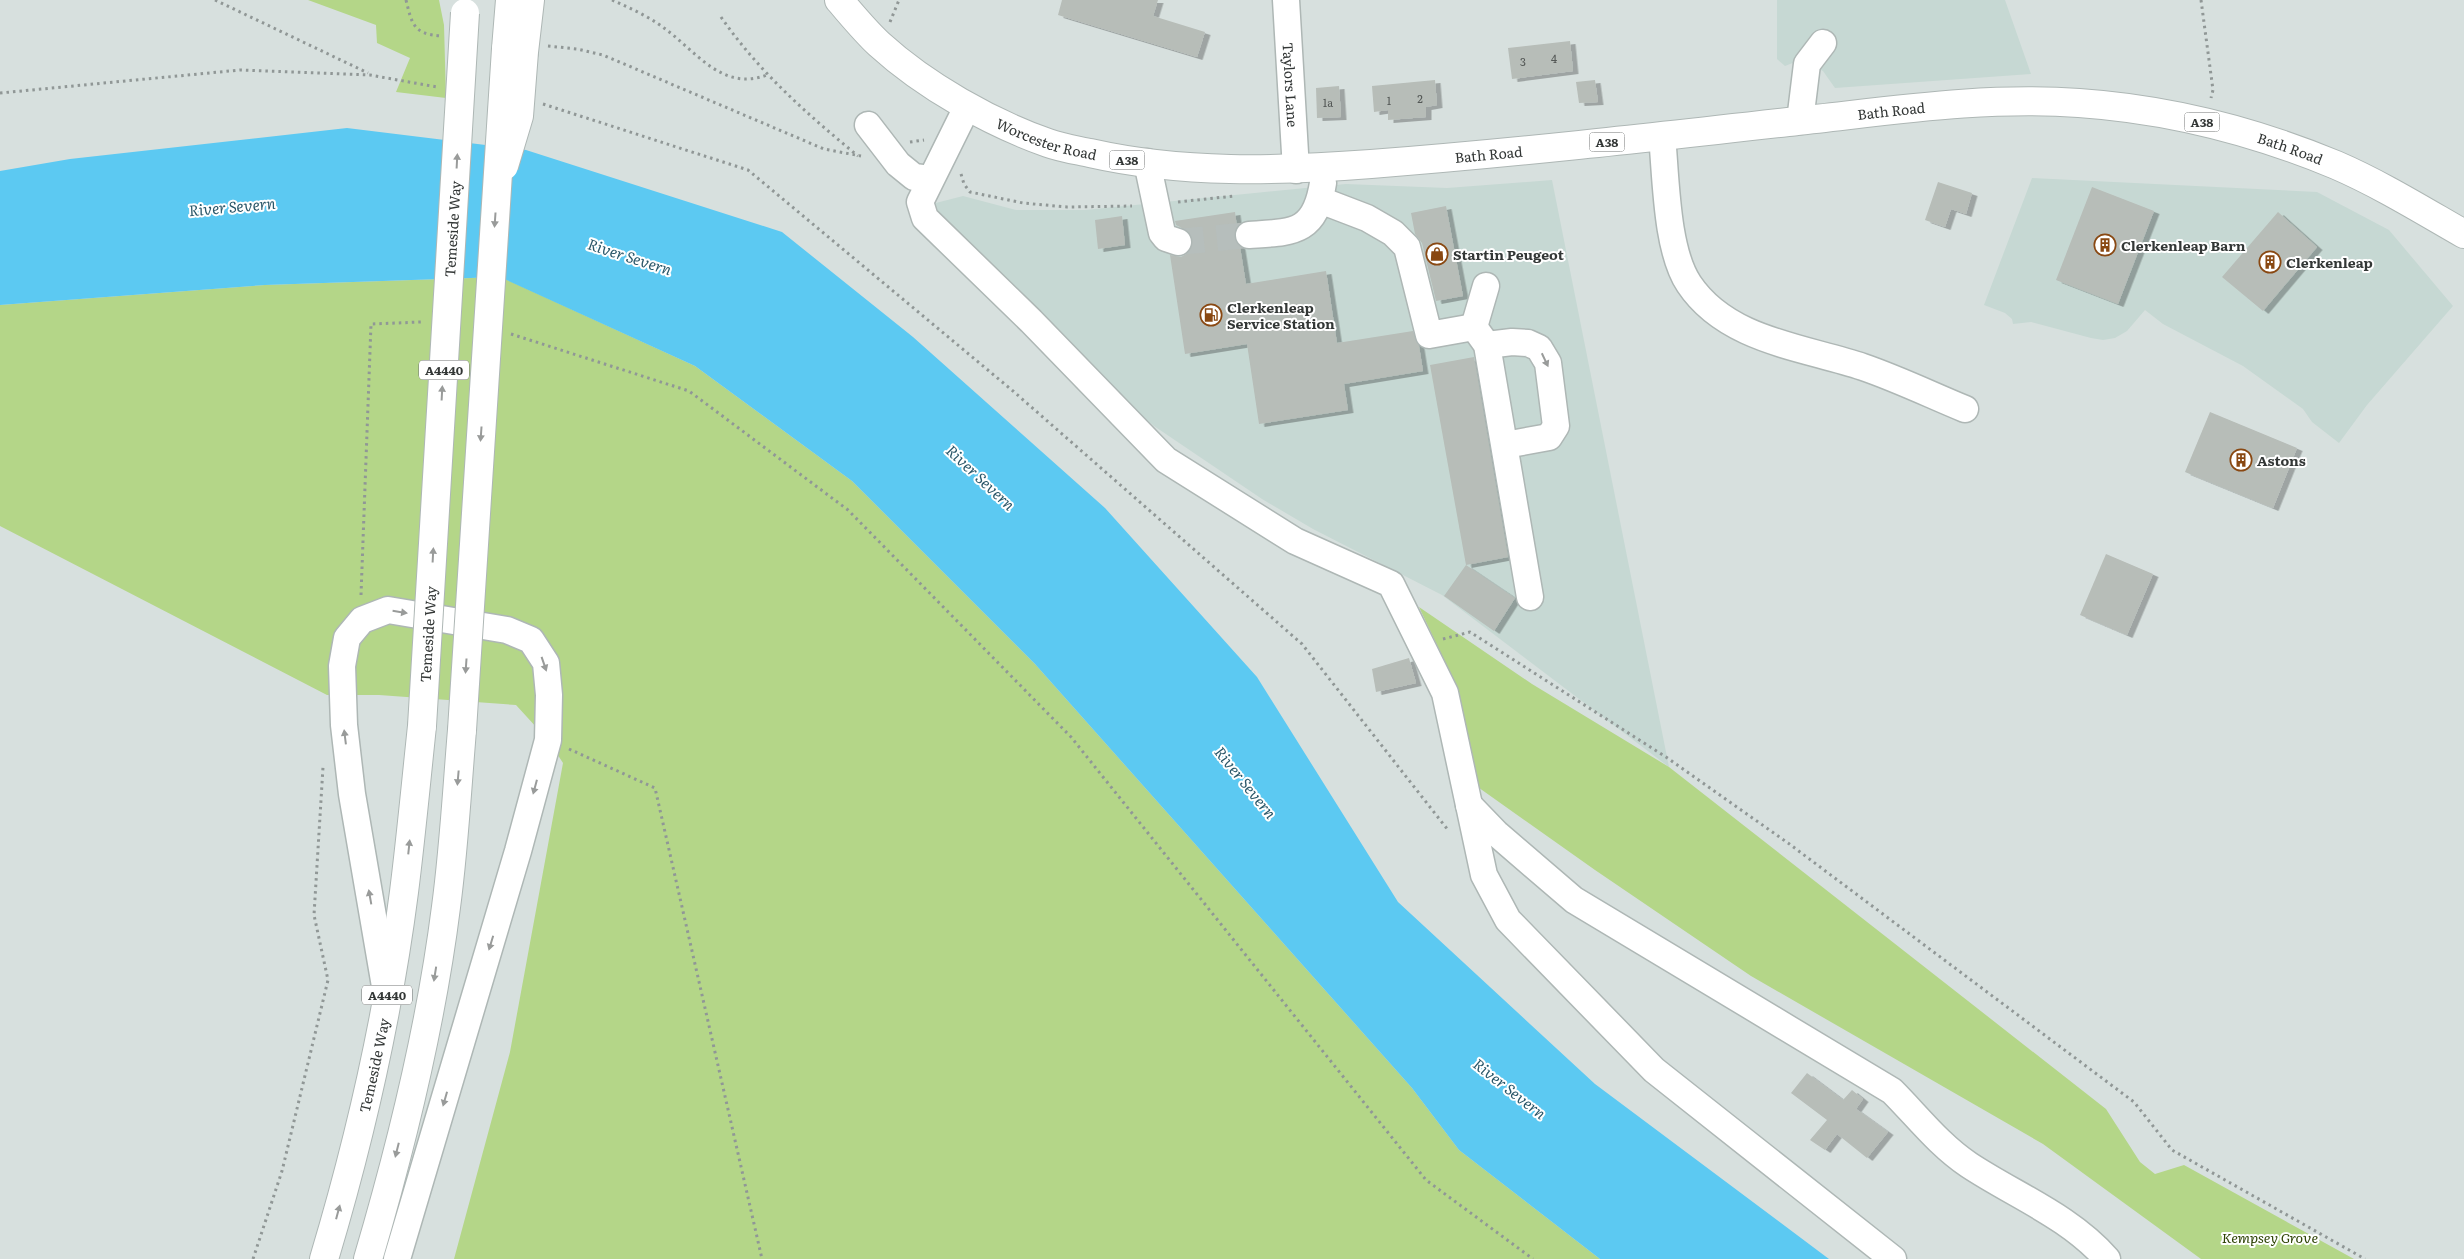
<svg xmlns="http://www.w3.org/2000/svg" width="2464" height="1259" font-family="Literata,serif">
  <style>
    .built { fill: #c6d8d3 }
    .green { fill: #b4d688 }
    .water { fill: #5cc9f2 }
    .building { fill: #b7bdb8; filter: url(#shadow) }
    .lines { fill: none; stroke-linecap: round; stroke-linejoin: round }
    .minor-tunnel { stroke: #b6bebc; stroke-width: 26; stroke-dasharray: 26 13; stroke-linecap: butt }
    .minor-casing { stroke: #aeb7b5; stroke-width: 29 }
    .major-casing { stroke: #aeb7b5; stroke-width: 30 }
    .highway-casing { stroke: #aeb7b5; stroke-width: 30 }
    .path { stroke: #909796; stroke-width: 3; stroke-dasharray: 2.5 4; stroke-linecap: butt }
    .minor { stroke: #fff; stroke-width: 26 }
    .major { stroke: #fff; stroke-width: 28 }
    .highway { stroke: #fff; stroke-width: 28 }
    .major-bridge-casing { stroke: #aeb7b5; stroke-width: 30; stroke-linecap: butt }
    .highway-bridge-casing { stroke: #aeb7b5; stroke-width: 30; stroke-linecap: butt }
    .major-bridge { stroke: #fff; stroke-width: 28 }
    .highway-bridge { stroke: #fff; stroke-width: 28 }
    .oneway { fill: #999b9a }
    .labels { text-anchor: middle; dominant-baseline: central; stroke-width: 4; stroke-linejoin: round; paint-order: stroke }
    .number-label { font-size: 11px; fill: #545856 }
    .shield { fill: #fff; stroke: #707372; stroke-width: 1 }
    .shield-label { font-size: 12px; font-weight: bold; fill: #333736 }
    .street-label { font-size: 14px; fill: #333736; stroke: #fff }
    .poi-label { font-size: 14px; font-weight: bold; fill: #333736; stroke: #fff; text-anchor: start }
    .park-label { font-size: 14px; font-style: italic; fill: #2d4204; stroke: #fff }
    .water-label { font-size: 15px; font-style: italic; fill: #2a5769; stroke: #fff }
  </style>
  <defs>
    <filter id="shadow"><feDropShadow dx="5.5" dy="3" stdDeviation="0" flood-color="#0004"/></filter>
  </defs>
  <rect width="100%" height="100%" fill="#d7e0de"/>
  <g class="built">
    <polygon points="1777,0 2005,0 2031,74 1835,88 1823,71 1800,60 1785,66 1777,59"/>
    <polygon points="2032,178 2317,192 2389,230 2453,306 2367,405 2339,443 2312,422 2303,409 2243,366 2163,324 2145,310 2127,331 2115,338 2103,340 2091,338 2031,322 2013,324 2012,319 2005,313 1984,305"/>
    <polygon points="1552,180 1669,767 1442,595 1313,529 1262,499 1154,426 1121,398 928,205 963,196 1016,210 1085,210 1346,184 1447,188"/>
  </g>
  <g class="green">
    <polygon points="308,0 439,0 444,25 446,98 396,92 410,58 377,43 376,25"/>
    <polygon points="501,277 695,366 852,481 1035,664 1412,1088 1459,1150 1600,1259 454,1259 510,1052 563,763 548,740 516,705 379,695 327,695 0,526 0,305 265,285"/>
    <polygon points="1419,607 1532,684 1669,767 2106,1109 2140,1162 2155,1174 2184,1165 2354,1259 2201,1259 2043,1144 1751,976 1595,870 1475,785 1459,692"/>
  </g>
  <polygon class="water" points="347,128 526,150 782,232 913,337 1105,508 1257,677 1398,902 1595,1084 1829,1259 1600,1259 1459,1150 1412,1088 1035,664 852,481 695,366 500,277 265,285 0,305 0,171 70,159"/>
  <g class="building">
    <polygon points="1062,0 1158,0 1153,16 1205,32 1197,57 1058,15"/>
    <polygon points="1570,41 1573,71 1512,79 1508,48"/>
    <polygon points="1435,80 1437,105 1426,107 1426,117 1388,120 1388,110 1374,112 1372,86"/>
    <polygon points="1595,80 1598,102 1579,103 1576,82"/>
    <polygon points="1339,86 1341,117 1317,118 1316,88"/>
    <polygon points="1938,182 1972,193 1966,214 1951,209 1945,227 1925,220"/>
    <polygon points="2092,187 2154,211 2118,304 2056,280"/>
    <polygon points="1446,206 1463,296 1436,301 1422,243 1415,234 1411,213"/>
    <polygon points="1235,212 1237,227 1234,236 1240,247 1246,284 1326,271 1337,343 1413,331 1419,346 1423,371 1344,384 1348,410 1259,424 1247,344 1185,354 1170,255 1181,257 1188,253 1192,246 1193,239 1190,232 1176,225 1175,221"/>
    <polygon points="2278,212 2317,247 2263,311 2222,277"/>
    <polygon points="1122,216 1125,245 1098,249 1095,220"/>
    <polygon points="1474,357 1508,557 1466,565 1430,365"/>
    <polygon points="2210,412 2297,448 2273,508 2185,472"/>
    <polygon points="2106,554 2153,574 2127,635 2080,615"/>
    <polygon points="1466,565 1515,598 1494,631 1444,596"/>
    <polygon points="1409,658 1416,683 1376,692 1372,669"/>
    <polygon points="1807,1073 1843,1100 1852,1090 1863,1099 1856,1109 1888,1132 1867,1158 1837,1134 1825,1150 1810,1140 1827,1120 1791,1093"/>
  </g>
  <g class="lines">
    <polyline class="minor-tunnel" points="1178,242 1249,235"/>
    <g class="minor-casing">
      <g id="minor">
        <path id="s1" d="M1286,0L1296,170"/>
        <polyline points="967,107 920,202 925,218 1031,321 1166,460 1295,541 1391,584 1445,693 1484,875 1508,920 1654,1070 1893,1259"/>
        <polyline points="1800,121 1807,64 1823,43"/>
        <polyline points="868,125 898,164 914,177 930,179"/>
        <path d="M1662,136C1666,177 1666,250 1689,284C1727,341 1804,347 1863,367C1898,379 1931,395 1965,409"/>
        <polyline points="1147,162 1162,233 1166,238 1178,242"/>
        <polyline points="1320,200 1367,218 1393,233 1407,247 1429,335 1474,327 1487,345 1530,597"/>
        <path d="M1249,235C1293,232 1315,234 1323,183"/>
        <polyline points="1474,327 1486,286"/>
        <polyline points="1487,345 1512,342 1528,343 1539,348 1548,363 1556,426 1549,437 1505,445"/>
        <path d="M1469,805L1496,833L1574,900L1892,1091C1917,1116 1939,1145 1969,1165C2016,1196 2069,1216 2107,1259"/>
        <polyline points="386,992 352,794 344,725 342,666 347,638 362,620 388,610 507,630 531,640 546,663 549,695 548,740 518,851 397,1259"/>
      </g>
    </g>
    <g class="major-casing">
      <g id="major">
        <path id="s2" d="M839,0C852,15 865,31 879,44C925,86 991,123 1048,143C1062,148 1076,150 1090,153C1183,174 1277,171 1371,164C1514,153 1655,137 1797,121C1890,111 1985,96 2079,103C2167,109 2254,131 2336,165C2380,184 2422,210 2464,234"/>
        <polyline points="524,52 530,0"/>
      </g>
    </g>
    <g class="highway-casing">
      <g id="highway">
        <polyline points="506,49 510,0"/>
        <path id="s3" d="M324,1259C360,1139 388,1016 404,892C411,837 416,782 422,726"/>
        <path d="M368,1259C402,1144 431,1026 446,907C454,848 457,789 462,730"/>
      </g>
    </g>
    <g class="path">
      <polyline points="215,0 368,73"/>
      <path d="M406,0C412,24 413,34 441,36"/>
      <path d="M612,0C630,8 648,16 664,28C696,51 722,92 767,75"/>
      <polyline points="2201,0 2213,90 2211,98"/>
      <path d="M721,17C759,72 807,114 858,156"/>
      <polyline points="890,22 899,0"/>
      <polyline points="548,46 577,49 603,55 824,149 861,156"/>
      <polyline points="0,93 240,70 370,75 437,87"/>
      <polyline points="543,104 748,170 1013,391 1302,644 1448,830"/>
      <polyline points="910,142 924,140"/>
      <polyline points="961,174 964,184 970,192 1023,203 1067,207 1132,206"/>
      <polyline points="1178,202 1234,196"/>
      <polyline points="511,334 689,391 848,510 1071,737 1426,1180 1533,1259"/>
      <polyline points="361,595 371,324 421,322"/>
      <polyline points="1443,639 1470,632 1666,757 1788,843 2134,1102 2172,1150 2365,1259"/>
      <polyline points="569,749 655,788 762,1259"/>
      <polyline points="253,1259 282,1171 328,980 314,915 323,767"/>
    </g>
    <use href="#minor" class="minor"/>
    <use href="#major" class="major"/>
    <use href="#highway" class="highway"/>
    <g class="major-bridge-casing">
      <polyline id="major-bridge" points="504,166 519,116 524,52"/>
    </g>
    <g class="highway-bridge-casing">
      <g id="highway-bridge">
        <path id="s4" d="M422,726L465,13"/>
        <polyline points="462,730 506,49"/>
      </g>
    </g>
    <use href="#major-bridge" class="major-bridge"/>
    <use href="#highway-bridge" class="highway-bridge"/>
  </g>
  <defs><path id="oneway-solid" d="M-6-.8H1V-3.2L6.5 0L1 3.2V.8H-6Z" transform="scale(1.25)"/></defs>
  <g class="oneway">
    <use href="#oneway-solid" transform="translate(457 161) rotate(-87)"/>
    <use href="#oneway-solid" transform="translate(495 220) rotate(94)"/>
    <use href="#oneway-solid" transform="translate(1545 360) rotate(65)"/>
    <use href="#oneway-solid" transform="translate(442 393) rotate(-87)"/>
    <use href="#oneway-solid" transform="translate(481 434) rotate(94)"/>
    <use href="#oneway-solid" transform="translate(433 555) rotate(-87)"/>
    <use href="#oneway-solid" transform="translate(400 612) rotate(9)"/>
    <use href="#oneway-solid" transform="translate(544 664) rotate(71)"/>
    <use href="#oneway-solid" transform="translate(466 666) rotate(94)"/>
    <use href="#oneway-solid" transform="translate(345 737) rotate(-97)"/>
    <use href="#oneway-solid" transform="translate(458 778) rotate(95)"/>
    <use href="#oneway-solid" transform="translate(535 787) rotate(105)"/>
    <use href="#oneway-solid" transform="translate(409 847) rotate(-84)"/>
    <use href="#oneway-solid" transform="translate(370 897) rotate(-100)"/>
    <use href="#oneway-solid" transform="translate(491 943) rotate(107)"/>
    <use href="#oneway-solid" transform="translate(435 974) rotate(99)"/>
    <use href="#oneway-solid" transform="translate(445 1099) rotate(106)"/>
    <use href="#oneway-solid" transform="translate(397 1150) rotate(104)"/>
    <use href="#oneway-solid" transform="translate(338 1212) rotate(-75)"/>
  </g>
  <defs>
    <g id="building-ring" transform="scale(1.125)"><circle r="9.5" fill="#fff" stroke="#894812" stroke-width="1.5"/><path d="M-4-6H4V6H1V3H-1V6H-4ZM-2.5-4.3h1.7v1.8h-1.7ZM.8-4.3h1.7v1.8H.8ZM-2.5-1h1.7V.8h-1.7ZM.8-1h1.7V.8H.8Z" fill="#894812"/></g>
    <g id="shop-ring" transform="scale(1.125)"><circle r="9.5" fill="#fff" stroke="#894812" stroke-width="1.5"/><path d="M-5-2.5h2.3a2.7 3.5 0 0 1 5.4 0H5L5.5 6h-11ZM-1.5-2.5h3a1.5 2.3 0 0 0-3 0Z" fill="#894812"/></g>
    <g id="fuel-ring" transform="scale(1.125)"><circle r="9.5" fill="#fff" stroke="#894812" stroke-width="1.5"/><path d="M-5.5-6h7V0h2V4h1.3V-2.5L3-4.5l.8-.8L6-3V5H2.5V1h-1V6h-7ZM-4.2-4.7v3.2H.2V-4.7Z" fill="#894812"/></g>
  </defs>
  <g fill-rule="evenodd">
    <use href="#building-ring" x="2105" y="245"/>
    <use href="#shop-ring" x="1437" y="254"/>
    <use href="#building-ring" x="2270" y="262"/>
    <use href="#fuel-ring" x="1211" y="315"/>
    <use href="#building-ring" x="2241" y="460"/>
  </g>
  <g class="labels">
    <g class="number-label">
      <text x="1554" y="58">4</text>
      <text x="1523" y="61">3</text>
      <text x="1420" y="98">2</text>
      <text x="1389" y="100">1</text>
      <text x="1328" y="102">1a</text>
    </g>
    <g class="shield">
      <rect x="2184.5" y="112.5" width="35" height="19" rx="4"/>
      <rect x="1589.5" y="132.5" width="35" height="19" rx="4"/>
      <rect x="1109.5" y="150.5" width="35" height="19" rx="4"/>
      <rect x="419" y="360.5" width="50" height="19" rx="4"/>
      <rect x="362" y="985.5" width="50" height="19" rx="4"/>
    </g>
    <g class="shield-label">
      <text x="2202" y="122">A38</text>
      <text x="1607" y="142">A38</text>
      <text x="1127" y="160">A38</text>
      <text x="444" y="370">A4440</text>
      <text x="387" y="995">A4440</text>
    </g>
    <g class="street-label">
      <text stroke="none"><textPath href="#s1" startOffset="85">Taylors Lane</textPath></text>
      <text stroke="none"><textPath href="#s2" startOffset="1105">Bath Road</textPath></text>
      <text stroke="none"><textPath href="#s2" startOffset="254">Worcester Road</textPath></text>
      <text stroke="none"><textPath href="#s2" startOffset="1510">Bath Road</textPath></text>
      <text stroke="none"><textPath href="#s2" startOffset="700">Bath Road</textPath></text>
      <text stroke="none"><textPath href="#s4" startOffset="498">Temeside Way</textPath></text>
      <text stroke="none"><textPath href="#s4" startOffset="92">Temeside Way</textPath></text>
      <text stroke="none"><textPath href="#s3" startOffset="200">Temeside Way</textPath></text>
    </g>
    <g class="poi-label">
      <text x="2121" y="245">Clerkenleap Barn</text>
      <text x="1453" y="254">Startin Peugeot</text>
      <text x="2286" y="262">Clerkenleap</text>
      <text x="1227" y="307">Clerkenleap<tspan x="1227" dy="16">Service Station</tspan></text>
      <text x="2257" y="460">Astons</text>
    </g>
    <g class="park-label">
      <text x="2270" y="1237">Kempsey Grove</text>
    </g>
    <g class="water-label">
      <text transform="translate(232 206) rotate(-5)">River Severn</text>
      <text transform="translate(630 256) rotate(18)">River Severn</text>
      <text transform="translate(981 477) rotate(43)">River Severn</text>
      <text transform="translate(1246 782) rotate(51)">River Severn</text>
      <text transform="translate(1510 1088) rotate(38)">River Severn</text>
    </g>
  </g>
</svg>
